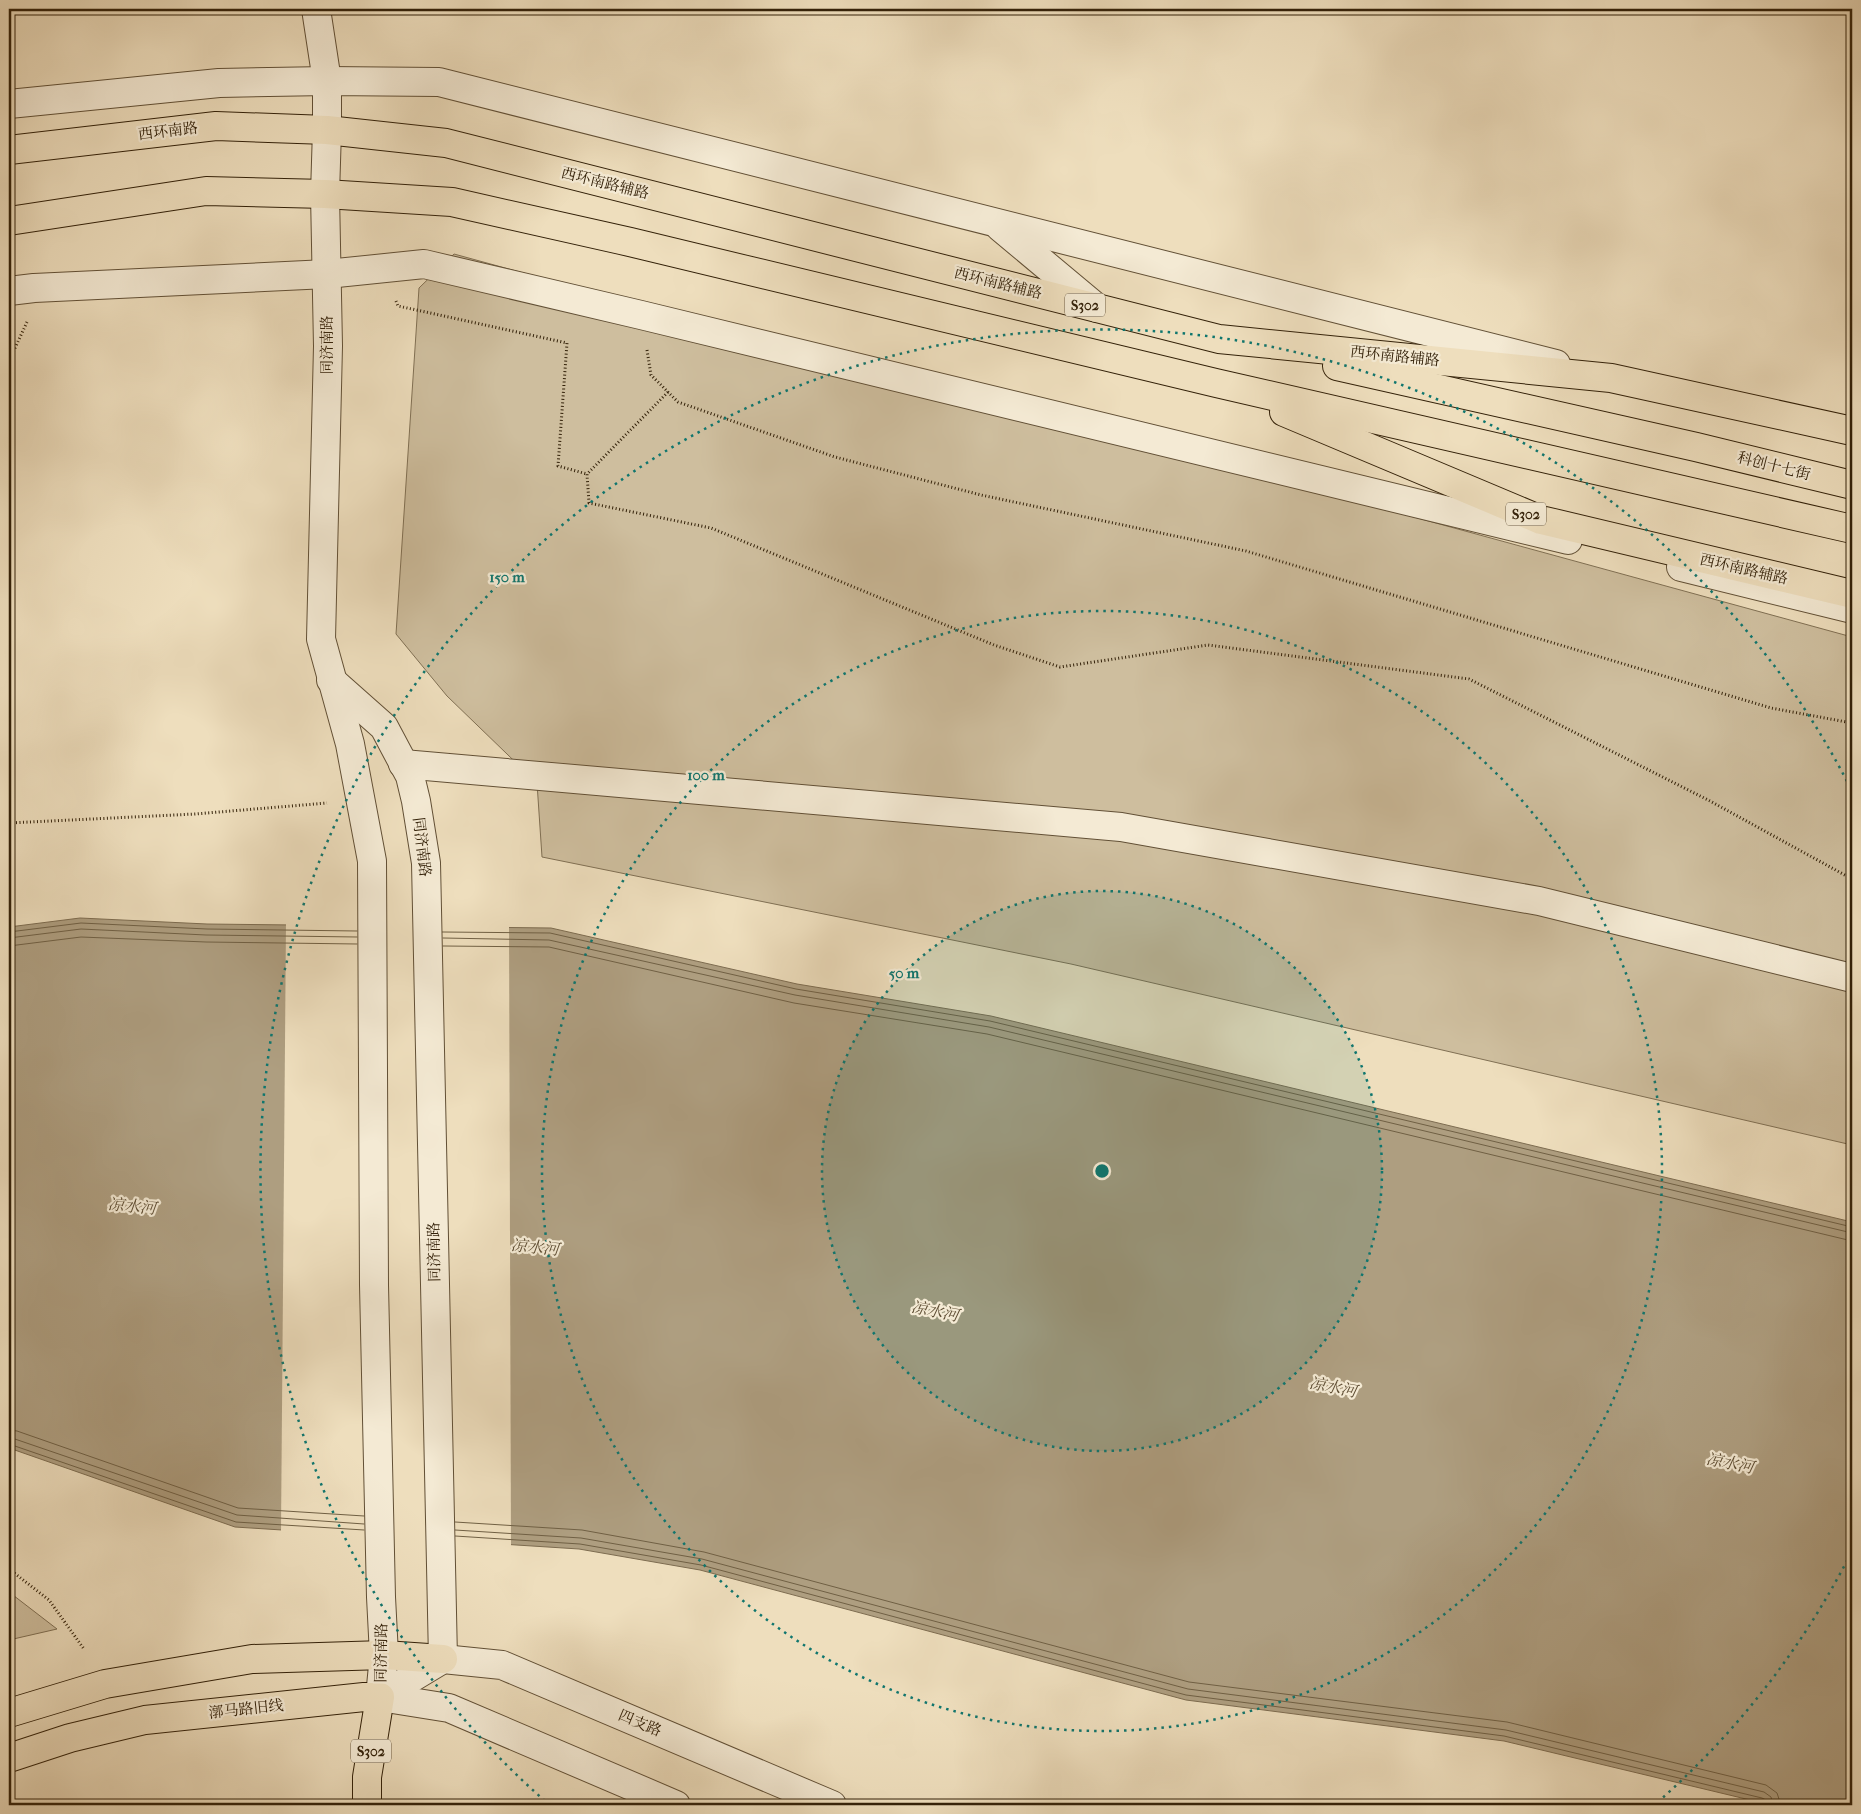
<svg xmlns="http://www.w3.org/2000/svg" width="1861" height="1814" font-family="'IM FELL French Canon','Noto Serif SC',serif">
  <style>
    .green { fill: #cebe9e; stroke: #807054 }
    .water { fill: #ae9e80; stroke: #7d6c50 }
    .pier { fill: #eedebd }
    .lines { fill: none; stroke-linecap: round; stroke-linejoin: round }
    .shore { stroke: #706044; stroke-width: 1 }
    .minor-casing { stroke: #625036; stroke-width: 30 }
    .major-casing { stroke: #332109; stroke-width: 30 }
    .path { stroke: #332109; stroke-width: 3; stroke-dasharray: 1 2.5; stroke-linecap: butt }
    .minor { stroke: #f4ead4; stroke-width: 28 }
    .major { stroke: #eedebd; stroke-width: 28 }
    .ring { fill: none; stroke: #0f766e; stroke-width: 2.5; stroke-dasharray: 2.5 5 }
    .labels { text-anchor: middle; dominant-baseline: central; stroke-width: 4.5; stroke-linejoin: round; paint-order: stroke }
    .shield { fill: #f4ead4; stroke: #6d5d46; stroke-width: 1 }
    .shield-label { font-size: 14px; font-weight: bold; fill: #332109 }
    .street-label { font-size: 15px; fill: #332109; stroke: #f4ead4 }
    .water-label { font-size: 16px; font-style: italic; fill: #5e4d33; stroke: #f4ead4 }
    .centre { fill: #0f766e; stroke: #f4ead4; stroke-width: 2.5 }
    .ring-label { font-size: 15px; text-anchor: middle; font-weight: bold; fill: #0f766e; stroke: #f4ead4; stroke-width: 4.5; stroke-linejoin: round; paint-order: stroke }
  </style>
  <rect width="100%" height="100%" fill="#eedebd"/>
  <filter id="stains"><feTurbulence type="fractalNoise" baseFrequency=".004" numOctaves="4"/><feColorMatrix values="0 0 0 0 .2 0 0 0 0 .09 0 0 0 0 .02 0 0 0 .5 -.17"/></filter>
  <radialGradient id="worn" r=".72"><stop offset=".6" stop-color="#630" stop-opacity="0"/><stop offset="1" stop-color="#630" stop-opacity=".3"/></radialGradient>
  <g class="green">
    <polygon points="454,254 1852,637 1852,1145 1071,964 542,857 537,783 447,696 396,634 419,288"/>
    <polygon points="9,1592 57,1629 9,1640"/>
  </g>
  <polygon class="water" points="80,918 207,924 551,928 797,984 991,1016 1852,1222 1852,1805 1771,1805 1504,1741 1186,1700 700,1570 579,1549 235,1527 9,1448 9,927"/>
  <polygon class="pier" points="286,922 509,925 511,1547 281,1532"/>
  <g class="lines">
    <g class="shore">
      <polyline points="9,932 81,923 207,929 357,931"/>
      <polyline points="442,932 550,933 796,989 990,1021 1852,1227"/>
      <polyline points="9,938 81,929 206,935 357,937"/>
      <polyline points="443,938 549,940 795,995 989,1027 1852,1233"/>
      <polyline points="9,946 81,937 206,942 357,944"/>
      <polyline points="443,946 549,947 794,1003 987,1034 1852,1241"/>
      <polyline points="9,1430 17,1431 238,1508 364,1516"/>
      <polyline points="9,1437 237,1515 364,1524"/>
      <polyline points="9,1444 236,1522 364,1530"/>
      <polyline points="455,1522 582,1530 704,1552 1189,1682 1507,1722 1766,1785 1777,1793 1781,1805"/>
      <polyline points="455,1530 581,1538 702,1559 1188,1689 1506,1730 1764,1792 1771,1797 1773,1805"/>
      <polyline points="455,1536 580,1544 701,1565 1186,1695 1504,1736 1762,1798 1766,1800 1767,1805"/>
    </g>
    <g class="minor-casing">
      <g id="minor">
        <polyline points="316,9 327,81 327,130 325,194 328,346 321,639 350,744 372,861 374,1285 381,1597 384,1655 380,1697"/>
        <polyline points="9,104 219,83 327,81 439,82 1556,364"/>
        <polyline points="1000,227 1097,308"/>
        <polyline points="9,291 34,288 327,274 424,264 641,315 1568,540"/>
        <polyline points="1681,567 1852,609"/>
        <polyline points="331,680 384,727 410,776 416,801 426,863 443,1659"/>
        <polyline points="403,764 1121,827 1539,901 1852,978"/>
        <polyline points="443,1659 502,1665 832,1805"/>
        <polyline points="380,1697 449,1708 676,1805"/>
        <polyline points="380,1697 443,1659"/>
      </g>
    </g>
    <g class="major-casing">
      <g id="major">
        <polyline points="9,150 216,126 327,130 446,143 1219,339 1611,378 1852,431"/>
        <polyline points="9,221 206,191 325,194 452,202 630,242 1216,383 1852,529"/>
        <polyline points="1337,366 1696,447 1852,485"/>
        <polyline points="1284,412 1541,520 1852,594"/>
        <polyline points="9,1713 105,1684 252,1659 384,1655 443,1659"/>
        <polyline points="9,1758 70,1738 145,1720 364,1697 380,1697 367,1777 367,1805"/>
      </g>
    </g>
    <g class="path">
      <polyline points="396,301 398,306 567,343 558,466 587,474"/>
      <polyline points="647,350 651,375 678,402 835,457 981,495 1246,551 1771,708 1852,723"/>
      <polyline points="9,361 27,322"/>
      <polyline points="668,392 587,474 589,503 711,528 994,645 1060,667 1208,645 1469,679 1710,801 1852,879"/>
      <polyline points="9,823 195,814 327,803"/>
      <polyline points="9,1569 49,1600 84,1649"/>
    </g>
    <use href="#minor" class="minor"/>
    <use href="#major" class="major"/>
  </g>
  <circle cx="1102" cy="1171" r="280" fill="#0f766e" fill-opacity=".12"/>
  <g class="ring">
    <circle cx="1102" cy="1171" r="280"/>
    <circle cx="1102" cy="1171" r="560"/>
    <path d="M1851 1553A841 841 0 0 1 1659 1801M545 1801A841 841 0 1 1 1851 789"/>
  </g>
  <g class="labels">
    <g class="shield">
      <rect x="1065" y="293.5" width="40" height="23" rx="4"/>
      <rect x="1506" y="502.5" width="40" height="23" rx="4"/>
      <rect x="351" y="1739.5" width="40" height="23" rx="4"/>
    </g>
    <g class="shield-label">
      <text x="1085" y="305">S302</text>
      <text x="1526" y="514">S302</text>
      <text x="371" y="1751">S302</text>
    </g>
    <g class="street-label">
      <text transform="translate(168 131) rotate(-7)">西环南路</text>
      <text transform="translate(605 183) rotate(14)">西环南路辅路</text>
      <text transform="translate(998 283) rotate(14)">西环南路辅路</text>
      <text transform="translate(327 345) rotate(-90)">同济南路</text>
      <text transform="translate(1395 356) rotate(6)">西环南路辅路</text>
      <text transform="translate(1774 466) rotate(14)">科创十七街</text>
      <text transform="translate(1744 569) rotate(13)">西环南路辅路</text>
      <text transform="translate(422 847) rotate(83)">同济南路</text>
      <text transform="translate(434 1252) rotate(-91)">同济南路</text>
      <text transform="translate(381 1653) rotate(-89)">同济南路</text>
      <text transform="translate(246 1709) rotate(-6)">漷马路旧线</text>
      <text transform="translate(640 1723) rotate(23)">四支路</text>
    </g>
    <g class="water-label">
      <text transform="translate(132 1206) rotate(6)">凉水河</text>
      <text transform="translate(535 1247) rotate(6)">凉水河</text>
      <text transform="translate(935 1311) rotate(11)">凉水河</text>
      <text transform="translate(1333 1387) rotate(11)">凉水河</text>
      <text transform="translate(1730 1463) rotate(11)">凉水河</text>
    </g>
  </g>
  <circle cx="1102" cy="1171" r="8" class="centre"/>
  <g class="ring-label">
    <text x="507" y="582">150 m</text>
    <text x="706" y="780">100 m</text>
    <text x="904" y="978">50 m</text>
  </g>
  <rect width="1861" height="1814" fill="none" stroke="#eedebd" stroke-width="30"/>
  <rect x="10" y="10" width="1841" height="1794" fill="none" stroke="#332109" stroke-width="2.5"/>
  <rect x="15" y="15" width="1831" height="1784" fill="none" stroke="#332109"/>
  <rect width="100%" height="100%" filter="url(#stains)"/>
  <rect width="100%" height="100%" fill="url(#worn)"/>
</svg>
